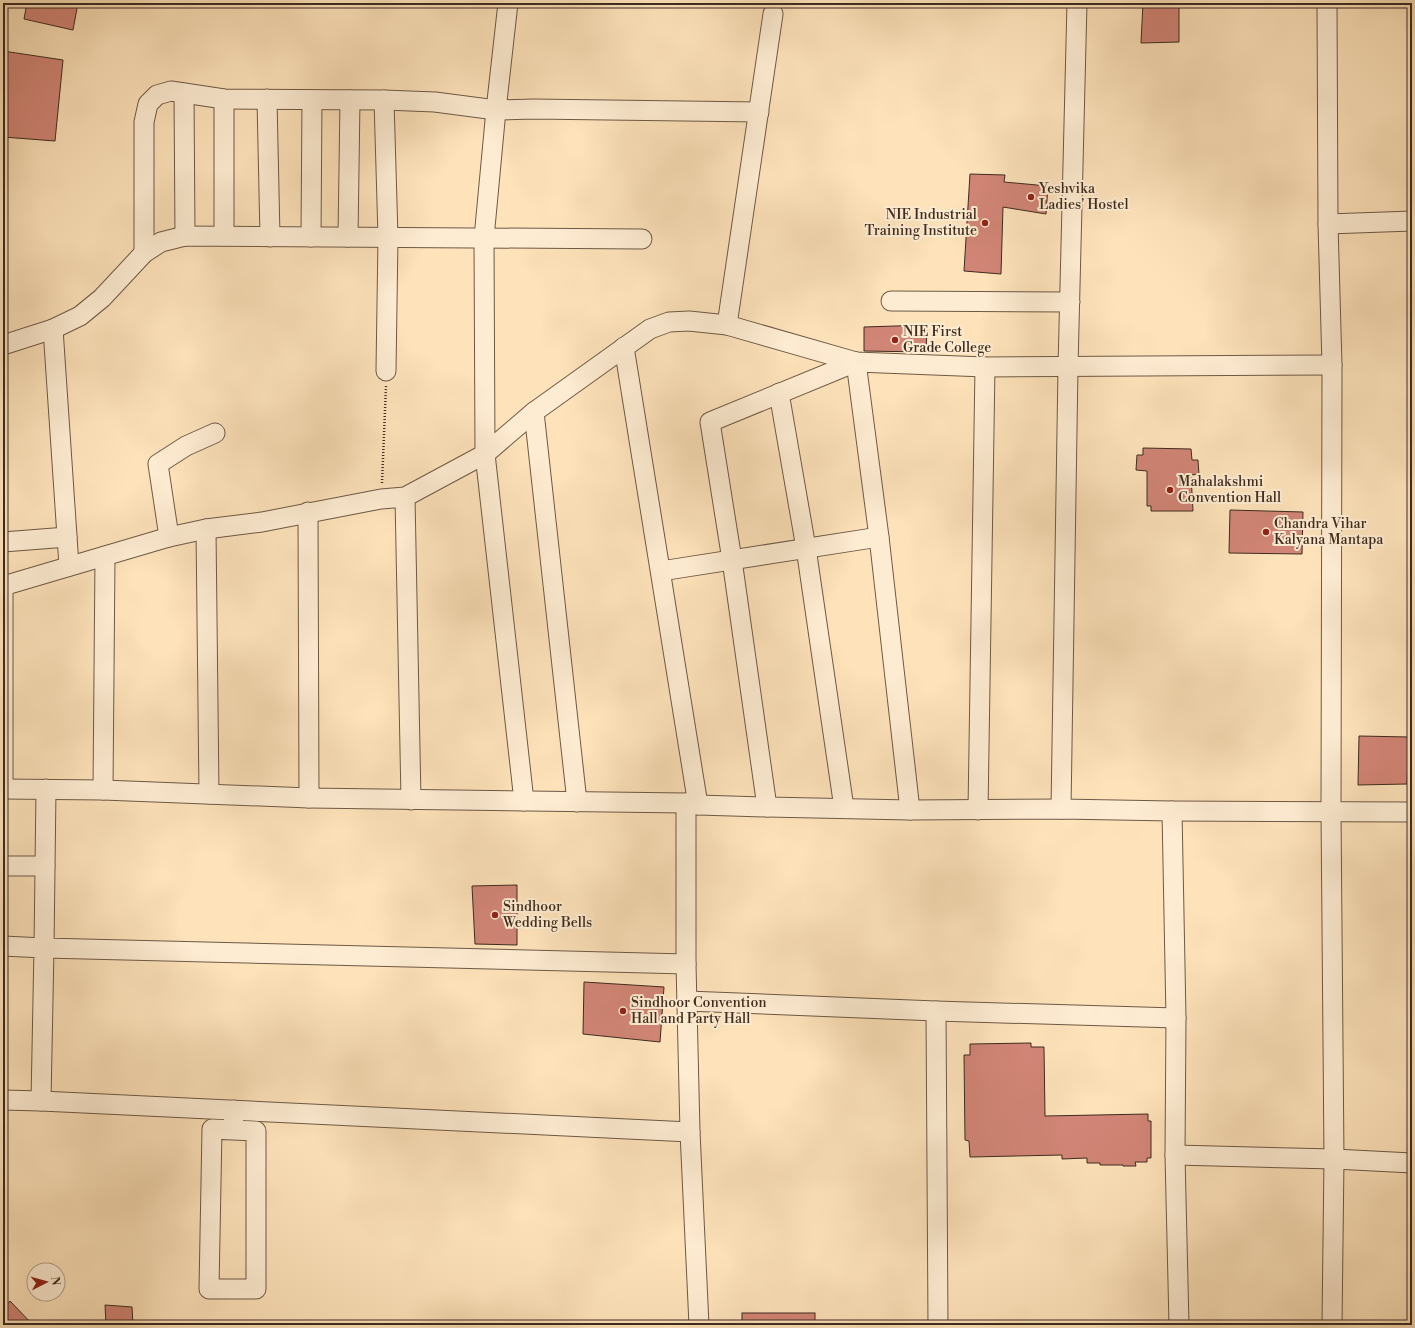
<svg xmlns="http://www.w3.org/2000/svg" width="1415" height="1328" font-family="'Libre Bodoni',serif">
  <style>
    .building { fill: #d18576; stroke: #3e2b1e }
    .lines { fill: none; stroke-linecap: round; stroke-linejoin: round }
    .minor-casing { stroke: #6e5945; stroke-width: 21 }
    .path { stroke: #3e2b1e; stroke-width: 2.5; stroke-dasharray: 1 2; stroke-linecap: butt }
    .minor { stroke: #feecd2; stroke-width: 19 }
    .poi-dot { fill: #8f2418; stroke: #feecd2; stroke-width: 1.5 }
    .labels { text-anchor: middle; dominant-baseline: central; stroke-width: 4; stroke-linejoin: round; paint-order: stroke }
    .poi-label { font-size: 14px; fill: #3e2b1e; stroke: #feecd2; text-anchor: start }
  </style>
  <rect width="100%" height="100%" fill="#fde2ba"/>
  <filter id="stains"><feTurbulence type="fractalNoise" baseFrequency=".005" numOctaves="4"/><feColorMatrix values="0 0 0 0 .2 0 0 0 0 .09 0 0 0 0 .02 0 0 0 .5 -.17"/></filter>
  <radialGradient id="worn" r=".72"><stop offset=".6" stop-color="#630" stop-opacity="0"/><stop offset="1" stop-color="#630" stop-opacity=".3"/></radialGradient>
  <g class="building">
    <polygon points="27,3 78,3 73,30 24,19"/>
    <polygon points="1143,3 1179,3 1179,42 1141,43"/>
    <polygon points="3,51 63,60 55,141 3,137"/>
    <polygon points="970,174 1005,175 1004,182 1048,186 1046,214 1003,207 1001,274 964,271"/>
    <polygon points="927,325 926,352 864,351 864,327"/>
    <polygon points="1143,448 1191,449 1192,460 1198,460 1199,474 1191,475 1193,511 1151,511 1151,506 1147,506 1147,471 1136,470 1137,455 1143,455"/>
    <polygon points="1230,510 1303,512 1302,554 1229,553"/>
    <polygon points="1359,736 1409,737 1407,784 1358,785"/>
    <polygon points="517,885 517,945 475,944 472,886"/>
    <polygon points="584,982 664,987 660,1042 583,1034"/>
    <polygon points="1031,1043 1031,1047 1044,1047 1045,1116 1148,1114 1148,1121 1151,1121 1151,1158 1147,1158 1147,1162 1135,1162 1136,1166 1123,1166 1123,1165 1100,1165 1100,1163 1087,1163 1087,1158 1062,1159 1062,1155 970,1157 969,1141 965,1140 964,1055 970,1055 970,1044"/>
    <polygon points="10,1301 33,1325 3,1325 3,1309"/>
    <polygon points="105,1305 132,1307 133,1325 106,1325"/>
    <rect x="742" y="1313" width="73" height="12"/>
  </g>
  <g class="lines">
    <g class="minor-casing">
      <g id="minor">
        <polyline points="508,3 496,110 484,238 485,454 524,801"/>
        <polyline points="1327,3 1328,224 1332,365 1331,811 1334,1159 1332,1325"/>
        <polyline points="184,93 185,236"/>
        <polyline points="267,99 270,237"/>
        <polyline points="384,100 388,237 386,371"/>
        <polyline points="1328,224 1412,221"/>
        <polyline points="224,236 224,99"/>
        <polyline points="311,237 312,100"/>
        <polyline points="348,237 350,100"/>
        <polyline points="144,253 144,122 148,104 157,95 171,91 224,99 384,100 435,102 496,110 533,109 759,112"/>
        <polyline points="891,301 1070,302"/>
        <polyline points="727,325 773,14"/>
        <polyline points="53,329 69,566"/>
        <polyline points="3,345 53,329 80,316 102,298 144,253 161,242 185,236 642,239"/>
        <polyline points="624,347 698,805"/>
        <polyline points="856,362 879,537 910,810"/>
        <polyline points="779,393 806,548 844,808"/>
        <polyline points="534,412 577,802"/>
        <polyline points="405,497 411,800"/>
        <polyline points="308,512 309,798"/>
        <polyline points="206,529 209,794"/>
        <polyline points="169,537 158,464 186,446 215,433"/>
        <polyline points="3,542 67,537"/>
        <polyline points="661,571 879,537"/>
        <polyline points="3,789 3,586 169,537 206,529 262,522 381,499 405,497 485,454 534,412 650,329 669,322 689,321 727,325 856,362 985,367 1332,365"/>
        <polyline points="3,789 103,790 309,798 686,803 698,805 767,807 910,810 1061,809 1172,811 1412,812"/>
        <polyline points="46,789 44,948 686,964"/>
        <polyline points="103,790 105,556"/>
        <polyline points="686,803 686,964 690,1132 699,1325"/>
        <polyline points="767,807 732,560 710,422 856,362"/>
        <polyline points="1061,809 1068,367 1077,3"/>
        <polyline points="978,810 985,367"/>
        <polyline points="1172,811 1176,1018 1175,1155 1179,1325"/>
        <polyline points="3,866 45,866"/>
        <polyline points="3,946 44,948 41,1101"/>
        <polyline points="687,1001 936,1011 1176,1018"/>
        <polyline points="936,1011 938,1325"/>
        <polyline points="3,1100 41,1101 690,1132"/>
        <polyline points="233,1130 212,1129 209,1289 256,1289 256,1131 233,1130 234,1110"/>
        <polyline points="1175,1155 1334,1159 1412,1163"/>
      </g>
    </g>
    <polyline class="path" points="382,483 386,386"/>
    <use href="#minor" class="minor"/>
  </g>
  <g class="poi-dot">
    <circle cx="1031" cy="197" r="4"/>
    <circle cx="985" cy="223" r="4"/>
    <circle cx="895" cy="340" r="4"/>
    <circle cx="1170" cy="490" r="4"/>
    <circle cx="1266" cy="532" r="4"/>
    <circle cx="495" cy="915" r="4"/>
    <circle cx="623" cy="1011" r="4"/>
  </g>
  <g class="labels">
    <g class="poi-label">
      <text x="1039" y="189">Yeshvika<tspan x="1039" dy="16">Ladies' Hostel</tspan></text>
      <text x="977" y="215" text-anchor="end">NIE Industrial<tspan x="977" dy="16">Training Institute</tspan></text>
      <text x="903" y="332">NIE First<tspan x="903" dy="16">Grade College</tspan></text>
      <text x="1178" y="482">Mahalakshmi<tspan x="1178" dy="16">Convention Hall</tspan></text>
      <text x="1274" y="524">Chandra Vihar<tspan x="1274" dy="16">Kalyana Mantapa</tspan></text>
      <text x="503" y="907">Sindhoor<tspan x="503" dy="16">Wedding Bells</tspan></text>
      <text x="631" y="1003">Sindhoor Convention<tspan x="631" dy="16">Hall and Party Hall</tspan></text>
    </g>
  </g>
  <rect width="1415" height="1328" fill="none" stroke="#fde2ba" stroke-width="16"/>
  <rect x="4" y="4" width="1407" height="1320" fill="none" stroke="#3e2b1e" stroke-width="2"/>
  <rect x="8" y="8" width="1399" height="1312" fill="none" stroke="#3e2b1e"/>
  <g transform="translate(46 1282) rotate(84)"><circle r="19" fill="#feecd2" stroke="#b19f8a"/>
  <path d="M0-3L7 15L0 10L-7 15Z" fill="#8f2418"/>
  <text y="-6" font-size="11" font-weight="bold" text-anchor="middle" fill="#3e2b1e">N</text>
  </g>
  <rect width="100%" height="100%" filter="url(#stains)"/>
  <rect width="100%" height="100%" fill="url(#worn)"/>
</svg>
